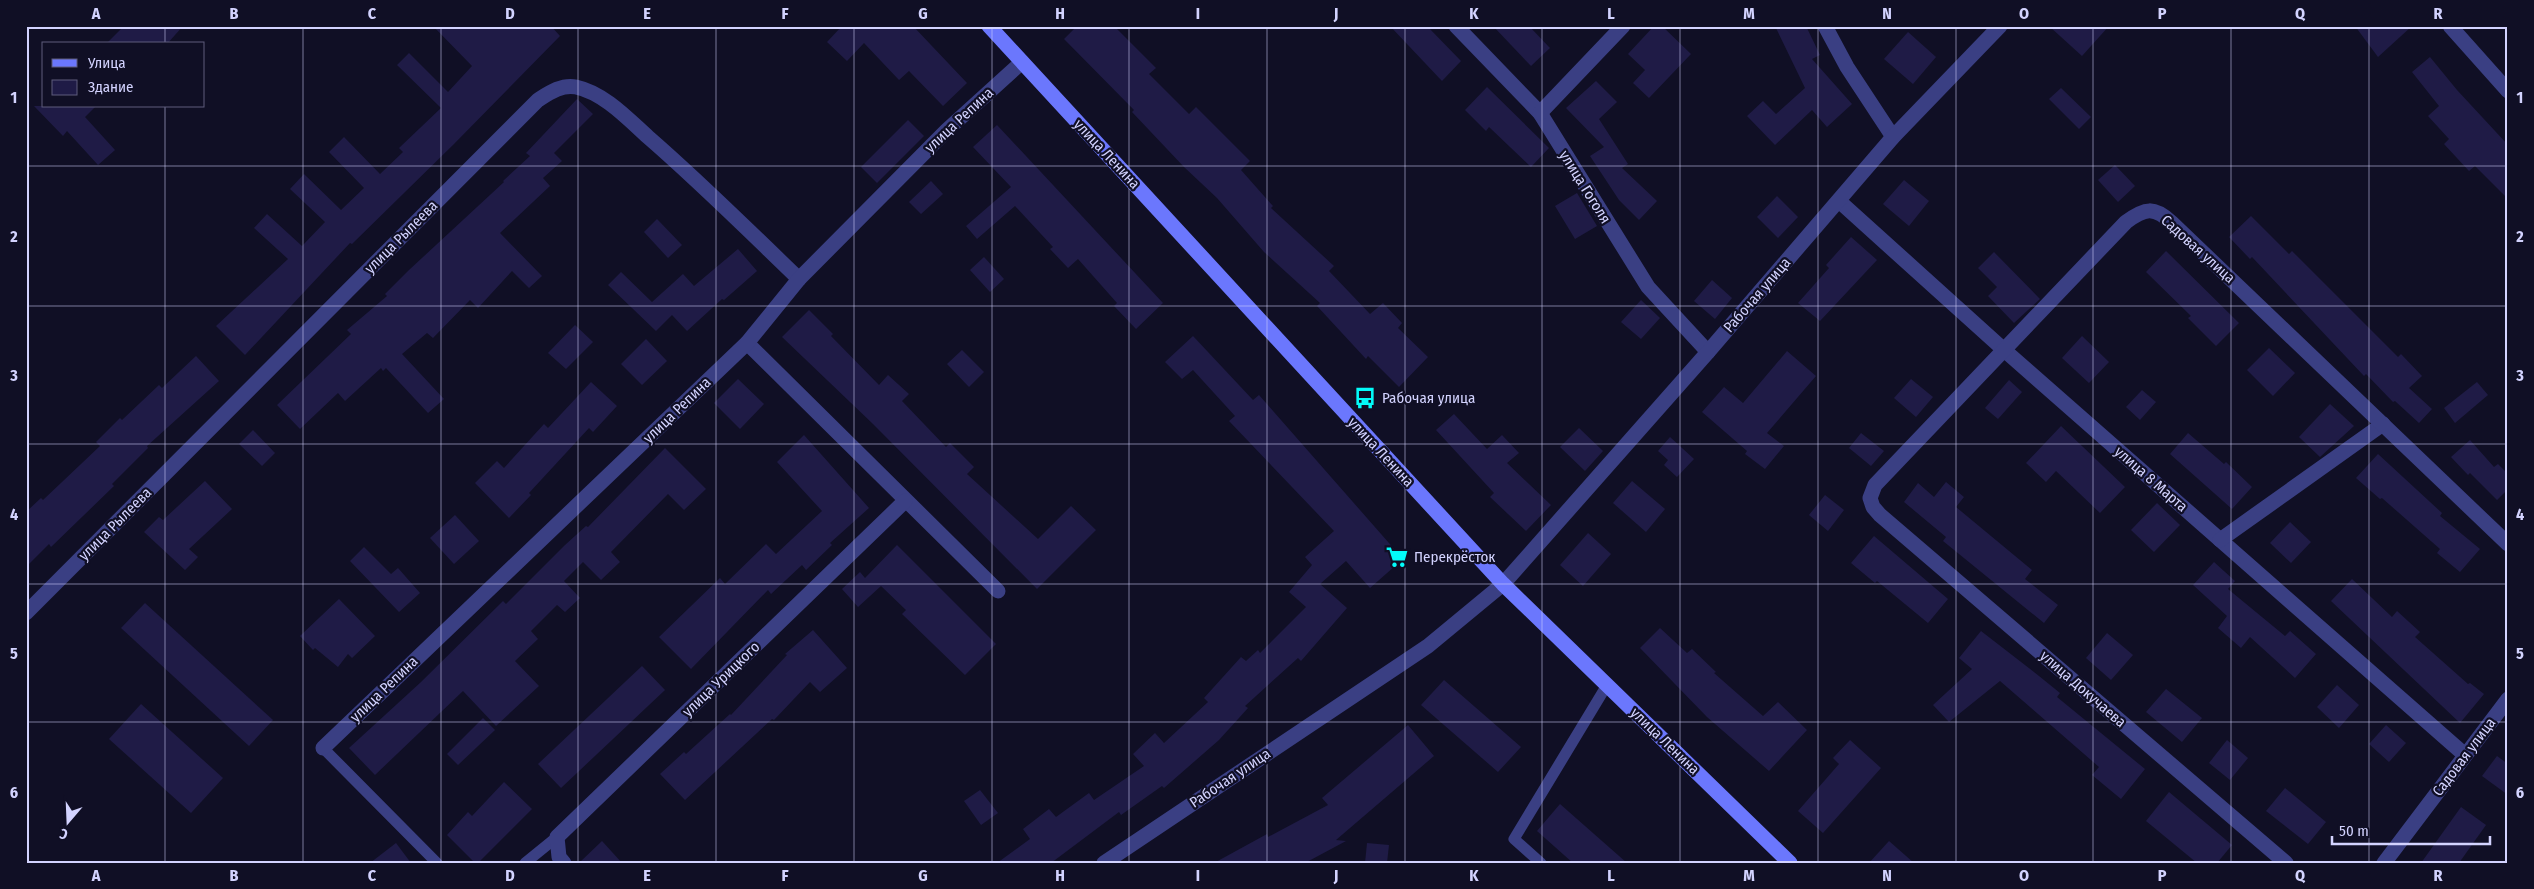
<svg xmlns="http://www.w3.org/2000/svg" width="2534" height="889" font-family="'Fira Sans Condensed',sans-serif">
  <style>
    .building { fill: #1f1b46 }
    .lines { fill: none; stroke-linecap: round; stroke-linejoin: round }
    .lane { stroke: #3a3f83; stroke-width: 11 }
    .street { stroke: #3a3f83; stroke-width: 15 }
    .secondary { stroke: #6b77fd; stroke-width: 15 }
    .grid { fill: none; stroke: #d3d3ff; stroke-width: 1; stroke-opacity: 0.55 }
    .labels { text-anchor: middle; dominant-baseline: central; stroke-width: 4.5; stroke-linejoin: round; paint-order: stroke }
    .street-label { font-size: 15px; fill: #d3d3ff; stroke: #100f25 }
    .poi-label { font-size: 15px; fill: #d3d3ff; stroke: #100f25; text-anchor: start }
    .neatline { fill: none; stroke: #d3d3ff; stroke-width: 2 }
    .grid-label { font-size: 16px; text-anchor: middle; font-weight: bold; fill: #d3d3ff }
  </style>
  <rect width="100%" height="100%" fill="#100f25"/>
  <g class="building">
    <polygon points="124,26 183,26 167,44 106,44"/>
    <polygon points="433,26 551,26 560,36 454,144 352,244 350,243 245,355 216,326 288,259 254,228 267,214 302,246 325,222 290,189 304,174 341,210 364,188 329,152 344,137 380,174 403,152 399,148 441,108 397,65 409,53 448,92 472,66"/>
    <polygon points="842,26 913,26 967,83 943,106 909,71 899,80 864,43 847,61 827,42"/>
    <polygon points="1077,26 1114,26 1156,68 1149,74 1189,114 1196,107 1250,161 1241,170 1273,206 1271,208 1334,266 1329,271 1370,314 1383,303 1402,323 1398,328 1428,357 1399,387 1368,356 1366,359 1317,306 1320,303 1264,252 1217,198 1184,167 1132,112 1134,110 1064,39"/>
    <polygon points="1390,26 1427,26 1461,61 1442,81"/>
    <polygon points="1493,26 1529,26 1550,48 1531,66"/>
    <polygon points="1654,26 1662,26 1691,54 1649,98 1633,83 1645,70 1628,54"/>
    <polygon points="1775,26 1806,26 1820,55 1812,59 1852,104 1827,127 1812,110 1775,145 1747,116 1763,101 1776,114 1805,88"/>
    <polygon points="2049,26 2109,26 2082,56"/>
    <polygon points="2355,26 2412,26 2378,57"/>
    <polygon points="1908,32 1936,57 1913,84 1884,59"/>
    <polygon points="2430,57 2457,90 2508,145 2508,199 2475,166 2469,171 2444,144 2449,139 2428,116 2439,106 2412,72"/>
    <polygon points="1596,81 1617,102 1599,119 1628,164 1622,168 1657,201 1639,220 1619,200 1590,156 1604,147 1566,108"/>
    <polygon points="1487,87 1549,148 1531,167 1489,127 1486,131 1465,110"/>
    <polygon points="2061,88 2091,117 2079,129 2049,99"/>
    <polygon points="577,99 593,114 554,153 562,161 543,178 550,186 500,233 542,276 529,288 512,271 478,308 470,300 433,338 427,333 402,354 444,399 428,413 386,368 383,371 381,368 345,401 338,393 300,429 277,405 351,334 347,330 387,296 385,294 409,270 504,182 503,181 530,156 526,153"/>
    <polygon points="34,106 96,106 85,117 115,150 98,165 67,131 63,136"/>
    <polygon points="908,120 924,136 877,183 861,167"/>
    <polygon points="997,125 1163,303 1136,329 1114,306 1117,303 1078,259 1068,268 1050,249 1053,247 1015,206 977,239 966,226 1011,187 973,147"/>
    <polygon points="2115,165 2135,186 2118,202 2098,180"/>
    <polygon points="1904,180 1929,201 1909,226 1883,204"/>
    <polygon points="931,181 943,194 921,214 909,202"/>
    <polygon points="1577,193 1597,226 1575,239 1555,206"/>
    <polygon points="1777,196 1798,217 1778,238 1757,217"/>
    <polygon points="2251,216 2289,254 2292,251 2398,357 2401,354 2422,376 2409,388 2432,409 2419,423 2395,401 2393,402 2366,374 2364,376 2252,257 2250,259 2229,237"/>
    <polygon points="657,219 682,245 668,258 644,232"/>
    <polygon points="1851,237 1877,260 1820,321 1798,303 1829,268 1826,265"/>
    <polygon points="738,249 757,271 724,300 722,299 687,331 672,315 656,331 608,285 621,272 652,302 683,274 694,286"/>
    <polygon points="2166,251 2239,323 2216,346 2188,318 2191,316 2146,272"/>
    <polygon points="1994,252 2040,299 2014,323 1988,296 1997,287 1978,268"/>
    <polygon points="984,257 1004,279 990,292 970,270"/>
    <polygon points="1712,280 1732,298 1715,319 1694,301"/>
    <polygon points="1641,300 1660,318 1641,339 1621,322"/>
    <polygon points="809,310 833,334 831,336 879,385 888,375 909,394 902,401 946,447 950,443 974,467 967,474 1038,539 1071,506 1096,530 1037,589 873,424 782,337"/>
    <polygon points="575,325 593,342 566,369 548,353"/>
    <polygon points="1193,336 1253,400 1259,395 1403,559 1370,588 1346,561 1320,584 1347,608 1301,661 1298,658 1245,706 1248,708 1219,740 1164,788 1162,786 1121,815 1119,812 1051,863 997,863 1030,839 1023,829 1049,809 1056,817 1089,793 1094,800 1144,766 1133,754 1155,733 1164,743 1208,702 1204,698 1241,657 1246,661 1258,650 1260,653 1306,607 1289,592 1312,565 1305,557 1334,531 1229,421 1235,416 1193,370 1182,379 1165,362"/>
    <polygon points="2082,336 2109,362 2089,383 2062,358"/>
    <polygon points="646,339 667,361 642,385 621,364"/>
    <polygon points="2269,348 2295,373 2273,396 2247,370"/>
    <polygon points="962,350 984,372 969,387 947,364"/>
    <polygon points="1787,351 1816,376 1767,433 1784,446 1765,469 1745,454 1747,451 1702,412 1724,387 1743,403"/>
    <polygon points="196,356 219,381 147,446 148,448 112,484 114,486 51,547 49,544 26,567 26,512 41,498 43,500 100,446 96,442 120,418 122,420 159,385 162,388"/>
    <polygon points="738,379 764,404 740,429 714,403"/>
    <polygon points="1911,379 1933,397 1916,417 1894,398"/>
    <polygon points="2009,380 2022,392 1998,419 1985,408"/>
    <polygon points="591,382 617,406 593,432 589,428 529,493 531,495 509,518 475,483 497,461 504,468 544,424 548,428"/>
    <polygon points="2477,382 2488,395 2455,423 2444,408"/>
    <polygon points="2142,390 2156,402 2140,420 2126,407"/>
    <polygon points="2330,404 2354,426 2320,457 2299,437"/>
    <polygon points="1454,414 1487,449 1502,435 1519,453 1507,463 1551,505 1526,531 1490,497 1494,493 1436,430"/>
    <polygon points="2061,426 2125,487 2100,513 2056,471 2046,482 2026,463"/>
    <polygon points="1579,428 1603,451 1585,471 1560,447"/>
    <polygon points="253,430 275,453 262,466 239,444"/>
    <polygon points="1861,433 1884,451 1871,466 1849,448"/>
    <polygon points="2188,433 2224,464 2226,462 2252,487 2232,509 2170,454"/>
    <polygon points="804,435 869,508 830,543 832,545 806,570 802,565 771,594 768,590 691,669 659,637 720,578 725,584 766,544 776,554 822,511 777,462"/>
    <polygon points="1670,437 1694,459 1677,477 1664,465 1668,460 1658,451"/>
    <polygon points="2470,440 2494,467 2498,464 2508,474 2508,489 2497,500 2470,473 2468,475 2451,457"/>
    <polygon points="665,448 706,489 684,510 668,494 611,552 620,562 601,580 583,562 564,581 580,598 565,612 557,605 531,631 538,639 515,661 539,686 496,726 463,691 375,775 349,748 421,682 503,601 506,604 565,545 586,526 588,527"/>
    <polygon points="2378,454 2442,513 2440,516 2480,549 2460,572 2437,553 2440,549 2382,498 2380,499 2356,478"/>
    <polygon points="205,481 232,509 189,549 198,557 185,570 144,532 159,517 163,520"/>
    <polygon points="1632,481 1665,509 1646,532 1613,503"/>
    <polygon points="1946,482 1964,497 1956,507 2032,570 2025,579 2058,605 2044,623 1943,541 1946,537 1904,502 1918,483 1934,497"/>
    <polygon points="1825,495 1844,510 1828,531 1809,515"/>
    <polygon points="2157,503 2180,525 2154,552 2131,530"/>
    <polygon points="455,515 479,541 454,564 430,538"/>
    <polygon points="2290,522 2311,542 2291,563 2270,543"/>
    <polygon points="1588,533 1611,554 1583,586 1560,565"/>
    <polygon points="1874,536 1948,599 1928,623 1877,581 1875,583 1851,563"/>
    <polygon points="897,545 996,644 965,675 902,614 906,610 881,586 858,607 842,589 860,572 865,578"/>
    <polygon points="364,547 391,574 398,568 420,593 399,612 350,561"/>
    <polygon points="2214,562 2235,581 2228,589 2285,636 2290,631 2316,654 2295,678 2250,637 2241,648 2218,628 2227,616 2193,585"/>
    <polygon points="2352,579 2392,617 2397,611 2420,632 2415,637 2468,684 2470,683 2484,694 2460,723 2331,601"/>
    <polygon points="339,599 375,636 352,658 348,654 338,667 315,648 313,650 300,636"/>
    <polygon points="145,603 273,720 249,746 121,628"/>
    <polygon points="1660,628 1687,653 1692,649 1716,672 1714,673 1763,716 1778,702 1807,730 1769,771 1707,717 1640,648"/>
    <polygon points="813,630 847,668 820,692 810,682 774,720 772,719 685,800 660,774 684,752 686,754 730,714 731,715 787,655 785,654"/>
    <polygon points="1981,631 2039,676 2060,693 2057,697 2145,769 2121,799 2092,775 2099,767 2000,681 1949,722 1933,705 1972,669 1959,658"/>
    <polygon points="2107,633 2133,655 2111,680 2086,658"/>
    <polygon points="642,666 665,690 561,788 538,764"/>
    <polygon points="1444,680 1521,747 1498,772 1421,705"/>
    <polygon points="2337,685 2359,705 2339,728 2317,707"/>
    <polygon points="2166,689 2202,718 2182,742 2146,712"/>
    <polygon points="141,704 223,778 191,813 109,739"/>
    <polygon points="483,718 495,730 458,765 447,754"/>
    <polygon points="1408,725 1434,756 1336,840 1346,841 1305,863 1214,863 1267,834 1268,837 1328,805 1322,798"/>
    <polygon points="2386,725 2406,743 2389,762 2369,744"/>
    <polygon points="1850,740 1881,768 1823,833 1798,811 1839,764 1833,758"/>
    <polygon points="2227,740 2248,758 2230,780 2209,763"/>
    <polygon points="2497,756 2508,764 2508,795 2482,776"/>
    <polygon points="504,782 532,809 478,863 475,863 447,835 468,812 472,816"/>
    <polygon points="2285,788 2326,822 2308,844 2266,811"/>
    <polygon points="980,790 998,813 981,825 964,801"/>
    <polygon points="2169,792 2232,845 2217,863 2197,863 2146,821"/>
    <polygon points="1560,804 1627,863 1573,863 1537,831"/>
    <polygon points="2461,807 2486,825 2459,863 2421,863"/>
    <polygon points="602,841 622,863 579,863"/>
    <polygon points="1889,841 1914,863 1869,863"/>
    <polygon points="396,843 411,863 370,863"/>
    <polygon points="1367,843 1389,845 1387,863 1365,863"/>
  </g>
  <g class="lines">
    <g class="lane">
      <polyline points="323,748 437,863"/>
      <polyline points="525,863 557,837"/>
      <polyline points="1541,863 1514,839 1607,685"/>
    </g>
    <g class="street">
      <polyline points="1456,26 1540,113 1648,287 1708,352"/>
      <polyline points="1825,26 1847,67 1893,137"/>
      <polyline points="2450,26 2508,91"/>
      <polyline points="1540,113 1623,26"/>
      <polyline points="1839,201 2003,349 2465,755"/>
      <polyline points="747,343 998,591"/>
      <polyline points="2220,540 2383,424"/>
      <path d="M26,613L538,100C549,93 562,84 576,87C604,93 628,119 648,137C700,182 749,231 799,279"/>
      <polyline points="323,748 747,343 799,279 947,130 1022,62"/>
      <polyline points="564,863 559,857 557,837 905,501"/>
      <polyline points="1104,863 1428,646 1503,584 1708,352 1893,137 2000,26"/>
      <path d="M2286,863L1880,515L1873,507L1870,498L1875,485L2126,222C2145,208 2154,206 2172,223L2508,544"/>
      <polyline points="2384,863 2508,699"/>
    </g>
    <polyline class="secondary" points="989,26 1503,584 1790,863"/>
  </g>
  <path class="grid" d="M165,26V44M303,26V863M441,26V863M578,26V863M716,26V863M854,26V863M992,26V863M1129,26V863M1267,26V863M1405,26V863M1542,26V863M1680,26V863M1818,26V863M1956,26V863M2093,26V863M2231,26V863M2369,26V863M165,106V863M26,166H2508M26,306H2508M26,444H2508M26,584H2508M26,722H2508"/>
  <defs>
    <g id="bus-bare" transform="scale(1.725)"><path d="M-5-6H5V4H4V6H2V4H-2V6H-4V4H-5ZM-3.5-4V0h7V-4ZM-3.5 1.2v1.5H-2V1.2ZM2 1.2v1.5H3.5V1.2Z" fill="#03fbf9" stroke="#100f25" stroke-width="2.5" paint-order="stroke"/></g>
    <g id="supermarket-bare" transform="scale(1.725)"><path d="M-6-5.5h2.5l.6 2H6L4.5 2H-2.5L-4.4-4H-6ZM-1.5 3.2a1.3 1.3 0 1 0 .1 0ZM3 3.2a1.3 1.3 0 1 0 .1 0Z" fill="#03fbf9" stroke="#100f25" stroke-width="2.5" paint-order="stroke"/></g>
  </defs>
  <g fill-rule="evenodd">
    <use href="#bus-bare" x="1365" y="398"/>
    <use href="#supermarket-bare" x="1397" y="557"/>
  </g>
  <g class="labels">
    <g class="street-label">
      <text transform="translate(959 120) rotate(-43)">улица Репина</text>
      <text transform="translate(1107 154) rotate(47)">улица Ленина</text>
      <text transform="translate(1585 187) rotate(58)">улица Гоголя</text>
      <text transform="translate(401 237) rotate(-45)">улица Рылеева</text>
      <text transform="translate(2198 249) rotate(42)">Садовая улица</text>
      <text transform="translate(1757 295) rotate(-49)">Рабочая улица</text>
      <text transform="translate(677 410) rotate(-44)">улица Репина</text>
      <text transform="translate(1381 452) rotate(47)">улица Ленина</text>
      <text transform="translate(2151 479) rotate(41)">улица 8 Марта</text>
      <text transform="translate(115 524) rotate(-45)">улица Рылеева</text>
      <text transform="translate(721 679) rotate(-44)">улица Урицкого</text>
      <text transform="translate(384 689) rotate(-44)">улица Репина</text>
      <text transform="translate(2083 689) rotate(41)">улица Докучаева</text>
      <text transform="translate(1665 741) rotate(44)">улица Ленина</text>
      <text transform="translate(2464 757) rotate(-53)">Садовая улица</text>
      <text transform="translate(1230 778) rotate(-34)">Рабочая улица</text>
    </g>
    <g class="poi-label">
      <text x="1382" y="398">Рабочая улица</text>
      <text x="1414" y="557">Перекрёсток</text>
    </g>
  </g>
  <rect width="2534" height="889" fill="none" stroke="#100f25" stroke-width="55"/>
  <rect x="42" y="42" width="162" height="65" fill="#100f25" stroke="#5e5d7c"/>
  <rect x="52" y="59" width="25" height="8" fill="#6b77fd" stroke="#5e5d7c"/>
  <text x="88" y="68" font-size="15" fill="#d3d3ff">Улица</text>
  <rect x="52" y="80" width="25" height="15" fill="#1f1b46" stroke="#5e5d7c"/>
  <text x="88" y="92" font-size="15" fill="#d3d3ff">Здание</text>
  <g transform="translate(68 822) rotate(199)" stroke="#100f25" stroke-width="4" paint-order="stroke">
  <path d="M0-4L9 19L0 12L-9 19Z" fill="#d3d3ff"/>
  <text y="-8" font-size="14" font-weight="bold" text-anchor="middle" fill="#d3d3ff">С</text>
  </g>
  <path d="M2332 836v8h158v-8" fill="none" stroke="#d3d3ff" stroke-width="2.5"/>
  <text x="2339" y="836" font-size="15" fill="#d3d3ff" stroke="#100f25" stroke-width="4" paint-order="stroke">50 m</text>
  <rect x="28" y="28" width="2478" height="834" class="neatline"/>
  <g class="grid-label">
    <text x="96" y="19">A</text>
    <text x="234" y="19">B</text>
    <text x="372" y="19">C</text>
    <text x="510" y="19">D</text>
    <text x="647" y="19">E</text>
    <text x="785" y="19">F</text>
    <text x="923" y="19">G</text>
    <text x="1060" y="19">H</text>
    <text x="1198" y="19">I</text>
    <text x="1336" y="19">J</text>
    <text x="1474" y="19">K</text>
    <text x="1611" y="19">L</text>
    <text x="1749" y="19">M</text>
    <text x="1887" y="19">N</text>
    <text x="2024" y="19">O</text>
    <text x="2162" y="19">P</text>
    <text x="2300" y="19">Q</text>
    <text x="2438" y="19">R</text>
    <text x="14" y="103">1</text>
    <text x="2520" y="103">1</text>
    <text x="14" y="242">2</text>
    <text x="2520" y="242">2</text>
    <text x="14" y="381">3</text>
    <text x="2520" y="381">3</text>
    <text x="14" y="520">4</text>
    <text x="2520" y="520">4</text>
    <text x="14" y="659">5</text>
    <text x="2520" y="659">5</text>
    <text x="14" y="798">6</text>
    <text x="2520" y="798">6</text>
    <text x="96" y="881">A</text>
    <text x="234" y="881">B</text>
    <text x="372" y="881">C</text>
    <text x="510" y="881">D</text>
    <text x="647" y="881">E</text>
    <text x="785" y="881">F</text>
    <text x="923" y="881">G</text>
    <text x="1060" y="881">H</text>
    <text x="1198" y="881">I</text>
    <text x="1336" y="881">J</text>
    <text x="1474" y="881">K</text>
    <text x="1611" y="881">L</text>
    <text x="1749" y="881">M</text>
    <text x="1887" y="881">N</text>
    <text x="2024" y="881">O</text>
    <text x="2162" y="881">P</text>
    <text x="2300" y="881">Q</text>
    <text x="2438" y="881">R</text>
  </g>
</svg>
